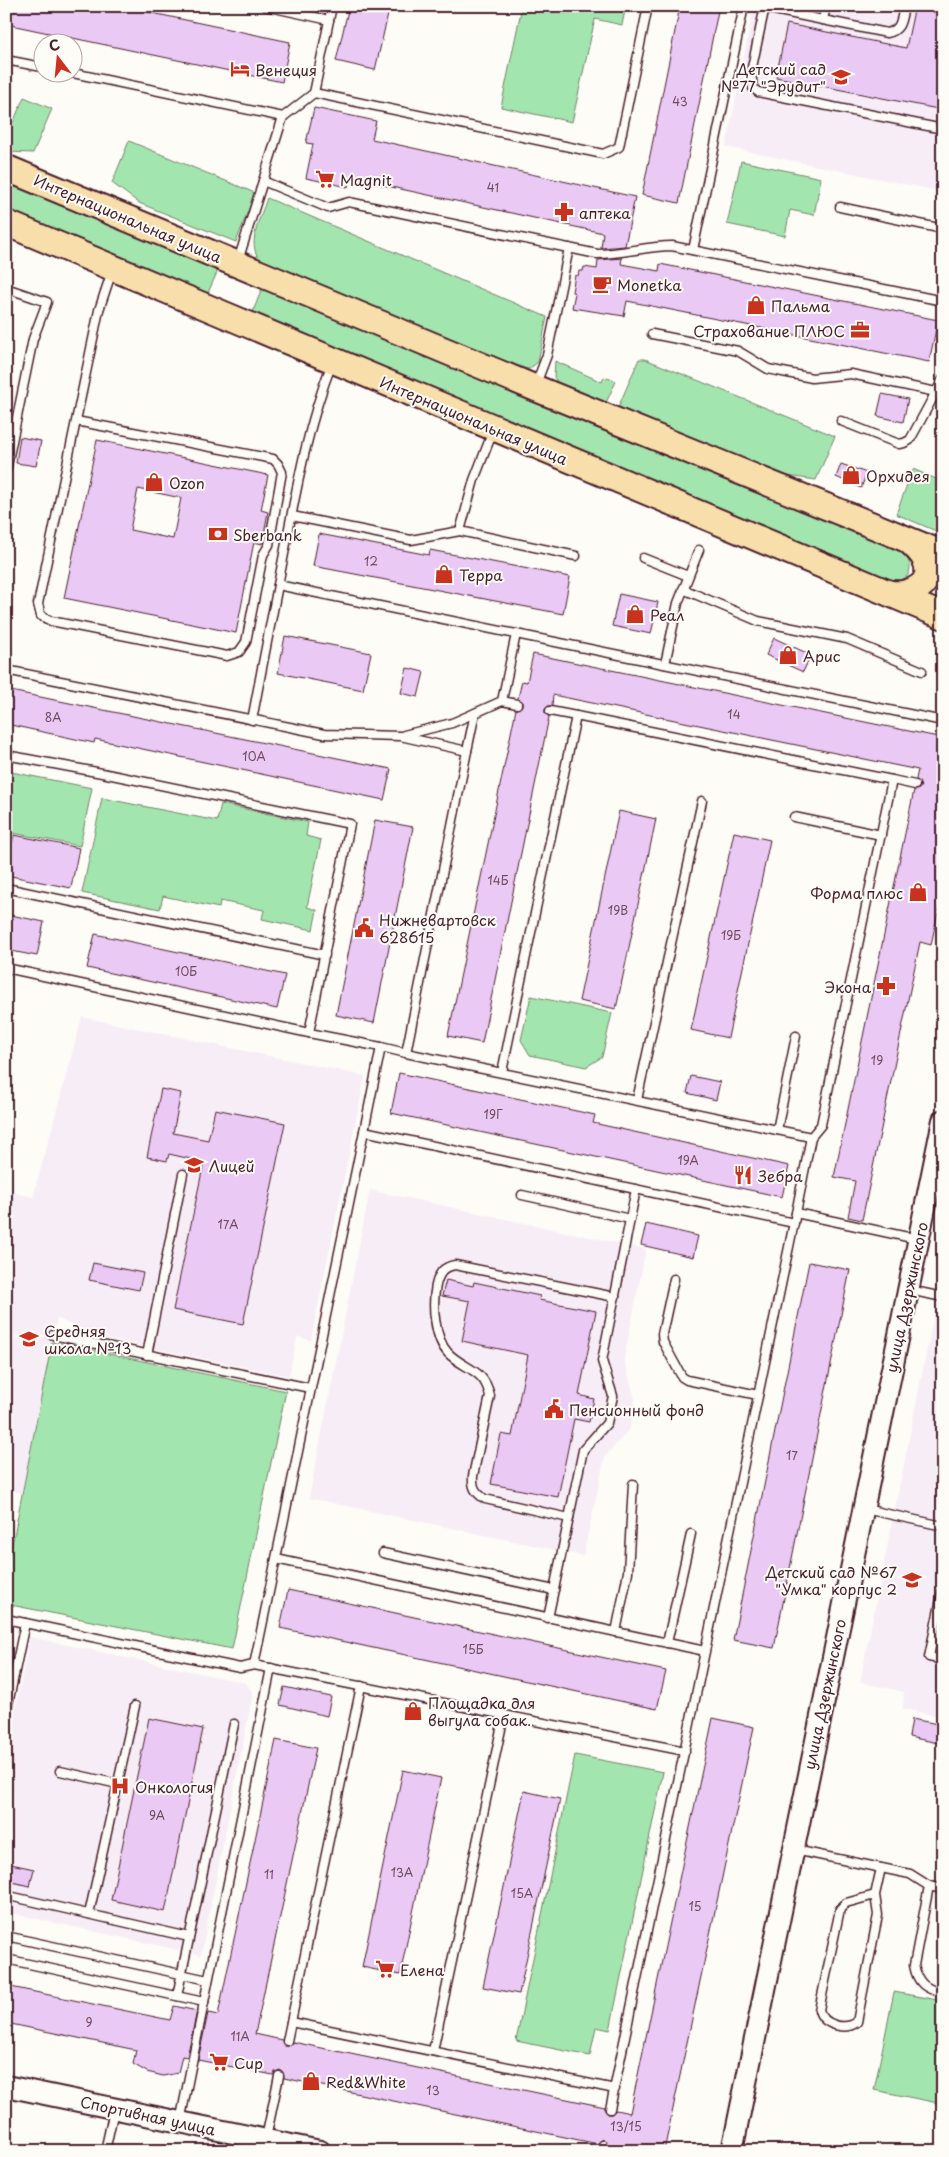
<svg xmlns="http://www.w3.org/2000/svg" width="949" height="2157" font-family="'Playpen Sans',sans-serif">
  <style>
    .built { fill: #f7edf6 }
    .green { fill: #a3e5ae; stroke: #76826c }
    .building { fill: #eac9f5; stroke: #4a1f2b; fill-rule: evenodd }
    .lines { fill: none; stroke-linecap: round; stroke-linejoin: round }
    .service-casing { stroke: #4a1f2b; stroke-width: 11 }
    .tertiary-casing { stroke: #4a1f2b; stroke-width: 24 }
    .primary-casing { stroke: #4a1f2b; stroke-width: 29 }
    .service { stroke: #fdfcf7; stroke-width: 8 }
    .tertiary { stroke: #fdfcf7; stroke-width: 20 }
    .primary { stroke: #f8deab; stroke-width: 25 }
    .labels { text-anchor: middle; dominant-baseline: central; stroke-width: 4; stroke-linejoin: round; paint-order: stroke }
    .number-label { font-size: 12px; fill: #724a5e }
    .poi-label { font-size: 15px; fill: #4a1f2b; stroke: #fdfcf7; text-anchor: start }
    .street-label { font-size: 15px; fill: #4a1f2b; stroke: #fdfcf7 }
  </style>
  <rect width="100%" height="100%" fill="#fdfcf7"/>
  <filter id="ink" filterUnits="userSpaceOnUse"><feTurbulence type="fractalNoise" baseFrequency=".02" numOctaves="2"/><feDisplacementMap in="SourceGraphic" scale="10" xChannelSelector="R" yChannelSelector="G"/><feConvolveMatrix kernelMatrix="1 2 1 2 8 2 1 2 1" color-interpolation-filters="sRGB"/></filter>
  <g filter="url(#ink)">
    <g class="built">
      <polygon points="754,6 943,6 943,192 726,147"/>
      <polygon points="82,1017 365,1076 311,1340 297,1337 289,1376 93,1336 57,1318 22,1493 6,1490 6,1191 33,1197"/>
      <polygon points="370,1190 646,1249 624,1359 635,1399 630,1428 605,1457 583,1556 309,1498"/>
      <polygon points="943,1270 943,1717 903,1709 904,1692 860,1682"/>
      <polygon points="30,1637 246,1683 253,1693 201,1955 6,1912 6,1755"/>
    </g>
    <g class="green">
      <polygon points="522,6 626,6 622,25 595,19 572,122 501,107"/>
      <polygon points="24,97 52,109 33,153 6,152 6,139"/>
      <polygon points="129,141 255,193 236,242 139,203 112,183"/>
      <polygon points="741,161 821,178 814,215 790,210 785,236 727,224"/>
      <polygon points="6,180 219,268 207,295 6,210"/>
      <path d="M267,198L547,317L538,362L529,369L520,368L264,263C243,248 261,218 267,198Z"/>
      <path d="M263,286L605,430L901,551C915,563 913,581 892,582L594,455L252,314Z"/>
      <polygon points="639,359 645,359 835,436 816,480 767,473 617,410"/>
      <polygon points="555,361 602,382 604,377 616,381 605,405 558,383 554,377"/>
      <polygon points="913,469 943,482 943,534 896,514"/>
      <polygon points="6,771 92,788 80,846 13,833 6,864"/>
      <polygon points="102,798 217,821 221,804 308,822 306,836 321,840 307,907 317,910 313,930 262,919 264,910 220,901 219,908 163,896 160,909 82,893"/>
      <polygon points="531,996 612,1013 602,1057 586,1067 530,1055 521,1040"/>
      <polygon points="52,1342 286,1391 232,1649 6,1604 6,1576"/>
      <polygon points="575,1755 663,1772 610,2030 596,2027 590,2056 516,2041"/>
      <polygon points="894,1992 943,2001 943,2104 874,2090"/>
    </g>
    <g class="building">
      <polygon points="6,6 119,6 290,42 282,82 6,24"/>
      <polygon points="349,6 390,6 375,70 336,61"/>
      <polygon points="680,6 719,6 679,203 642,195"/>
      <polygon points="915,6 943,11 943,110 776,77 787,24 906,48"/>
      <polygon points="314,108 376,121 372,139 635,197 625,246 601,248 603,233 350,178 348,187 306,178 313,144 306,143"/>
      <polygon points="622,258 621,264 659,271 660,264 938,320 929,362 627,301 624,316 572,308 575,293 572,292 575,275 578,276 579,271 583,271 584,267 597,269 598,260"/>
      <polygon points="882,394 908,399 903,422 877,416"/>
      <polygon points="20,437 41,441 36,466 16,463"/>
      <path d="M97,440L268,475L261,510L268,512L262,544L254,542L236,633L64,598ZM138,489L181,498L173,539L130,530Z"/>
      <polygon points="841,464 867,473 861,488 836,477"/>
      <polygon points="319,534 429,555 430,550 570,577 563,614 313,566"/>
      <polygon points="619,594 658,602 651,634 612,626"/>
      <polygon points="285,636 371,653 363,690 278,673"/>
      <polygon points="774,638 811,655 803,672 766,655"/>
      <polygon points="533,654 943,738 943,889 931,945 920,942 862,1220 848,1217 855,1181 834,1177 914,790 919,789 921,786 916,779 918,770 553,695 552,706 548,706 545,709 545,713 549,717 482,1043 448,1036 516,709 522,706 522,702 518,698 522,681 527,682"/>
      <polygon points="407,668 424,672 418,697 401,693"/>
      <polygon points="6,690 391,769 384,800 95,739 94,743 6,724"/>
      <polygon points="619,811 656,819 616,1009 579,1001"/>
      <polygon points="375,820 413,827 374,1023 336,1015"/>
      <polygon points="734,832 770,840 728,1038 691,1030"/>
      <polygon points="14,835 79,848 71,888 6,875"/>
      <polygon points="6,914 44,922 37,956 6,950"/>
      <polygon points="95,934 285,975 277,1009 87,968"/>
      <polygon points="399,1073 595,1115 593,1123 789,1166 782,1197 391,1113"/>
      <polygon points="691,1076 720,1082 716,1100 687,1093"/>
      <polygon points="161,1089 181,1093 173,1133 208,1140 215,1109 285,1123 243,1324 173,1310 204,1162 169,1154 167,1161 147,1157"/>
      <polygon points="646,1224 698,1236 693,1257 641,1245"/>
      <polygon points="809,1262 850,1270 774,1648 733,1640"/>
      <polygon points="93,1263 143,1273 139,1290 89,1280"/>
      <polygon points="446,1280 473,1286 474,1282 540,1296 539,1300 596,1311 579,1395 594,1399 589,1422 574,1419 558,1497 491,1484 501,1434 512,1436 528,1355 462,1341 470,1301 442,1296"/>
      <polygon points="288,1590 666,1671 657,1709 280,1628"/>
      <polygon points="284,1687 331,1697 327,1716 280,1705"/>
      <polygon points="149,1718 203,1729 165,1912 111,1900"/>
      <polygon points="713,1718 754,1727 664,2151 631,2151 609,2146 604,2140 601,2140 598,2144 284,2078 283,2072 280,2070 275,2072 273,2075 198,2060 208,2013 218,2015 276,1740 316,1748 255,2034 282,2040 285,2046 289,2046 293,2042 605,2107 605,2111 608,2114 612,2114 616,2110 630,2113"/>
      <polygon points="912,1719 943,1725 943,1744 909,1737"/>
      <polygon points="403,1770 441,1778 400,1975 362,1967"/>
      <polygon points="524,1791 560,1799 519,1994 483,1987"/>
      <polygon points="11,1864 34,1869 30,1886 7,1881"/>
      <polygon points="6,1986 170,2020 174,2006 197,2011 187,2057 182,2056 178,2073 163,2076 147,2072 133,2064 136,2050 6,2023"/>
    </g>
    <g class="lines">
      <g class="service-casing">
        <g id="service">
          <polyline points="265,6 329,20"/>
          <polyline points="765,6 751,72 753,88 758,92 943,129"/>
          <path d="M826,6L823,20L887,33C902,30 901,19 904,6"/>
          <polyline points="764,8 823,20"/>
          <polyline points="6,60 42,67"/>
          <polyline points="68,72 283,117"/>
          <polyline points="314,93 603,154 619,147 648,6"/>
          <path d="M263,181L328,208L349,202L597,254C622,254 647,246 672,246L943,301"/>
          <polyline points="840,207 943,229"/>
          <polyline points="693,250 744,6"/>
          <polyline points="238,261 283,117 314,93 332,6"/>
          <polyline points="6,288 47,302 33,339 6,471"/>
          <polyline points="652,334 738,351 768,369 812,378 851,374 936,392 943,379"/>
          <path d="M332,363C304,434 293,510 278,585L516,634L502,701L475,713L467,751"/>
          <polyline points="536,384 547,355 569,248"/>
          <polyline points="76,421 273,459 278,464 282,472 269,545 263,555 246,642 239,652 227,656 51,621 41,616 38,604 99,310 112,271"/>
          <polyline points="841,421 899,444 904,443 910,440 936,392"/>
          <polyline points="292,516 411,540 460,531 576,556"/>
          <polyline points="460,531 474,480 493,431"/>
          <polyline points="643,558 688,576"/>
          <polyline points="683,589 758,621 847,639 922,671"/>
          <polyline points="516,634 943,721"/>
          <polyline points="665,664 678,603 699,550"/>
          <polyline points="6,670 324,734 400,736 467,751 406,1053 381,1047"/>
          <polyline points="502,701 517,704"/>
          <polyline points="550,711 576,716"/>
          <polyline points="252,720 278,585"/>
          <polyline points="404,735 452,723 475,713"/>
          <polyline points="6,755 102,773 350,824 309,1033 381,1047 364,1131"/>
          <polyline points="892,780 915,785"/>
          <polyline points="794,817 881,835"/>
          <polyline points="6,888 325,955"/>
          <polyline points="6,968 309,1033"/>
          <polyline points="406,1053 811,1137"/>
          <polyline points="502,1072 576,716 892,780 821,1125 811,1137 796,1213"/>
          <polyline points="637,1100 702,801"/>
          <polyline points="777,1130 796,1036"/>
          <polyline points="522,1195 630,1219"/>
          <polyline points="674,1279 662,1334 663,1342 682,1377 687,1380 758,1395"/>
          <polyline points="909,1290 943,1297"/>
          <polyline points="53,1335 310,1388"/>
          <polyline points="147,1355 183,1174"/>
          <polyline points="865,1509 943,1526"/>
          <polyline points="569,1518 583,1450 607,1423 613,1396 602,1361 636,1189"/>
          <polyline points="383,1553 554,1590"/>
          <polyline points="276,1559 705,1651"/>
          <polyline points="943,1589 929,1657 943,1660"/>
          <path d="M548,1618L569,1518L485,1499C476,1493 472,1488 473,1476L490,1396C484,1368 465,1370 448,1353C434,1338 432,1304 436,1285C439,1273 443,1267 455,1265L615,1297"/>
          <polyline points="6,1619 25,1623"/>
          <polyline points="616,1632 628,1572 633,1484"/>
          <polyline points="667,1643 691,1534"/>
          <polyline points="254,1665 364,1131 794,1223"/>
          <polyline points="6,1714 25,1623 240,1668 254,1665 685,1751"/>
          <polyline points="60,1771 118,1784"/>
          <path d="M795,1850L910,1874L929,1886L914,1965C917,1983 925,1989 943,1993"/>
          <polyline points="929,1886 943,1889"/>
          <path d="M875,1895L846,1903L840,1909L819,2010C823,2025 845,2031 857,2022L878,1915L875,1895L881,1868"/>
          <polyline points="9,1896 189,1937"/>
          <polyline points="89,1914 135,1706"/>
          <polyline points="6,1936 208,1980"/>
          <polyline points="6,1959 204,2002"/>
          <polyline points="177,1996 234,1724"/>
          <polyline points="291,2022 615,2089"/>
          <polyline points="287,2041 361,1686"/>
          <polyline points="433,2051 504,1715"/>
          <polyline points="610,2109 796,1213 917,1239"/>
          <polyline points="180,2122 271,1668"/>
          <polyline points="266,2138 279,2076"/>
          <polyline points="105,2151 114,2110"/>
          <polyline points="602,2151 603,2145"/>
        </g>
      </g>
      <g class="tertiary-casing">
        <g id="tertiary">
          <polyline points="6,2086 320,2151"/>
          <polyline points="732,2151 943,1120"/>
        </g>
      </g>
      <g class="primary-casing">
        <g id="primary">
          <polyline points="6,168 535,388 943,554"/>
          <polyline points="6,223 943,616"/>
          <path d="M889,593C910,597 937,584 925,559C921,552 915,546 909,541"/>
        </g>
      </g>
      <use href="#service" class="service"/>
      <use href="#tertiary" class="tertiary"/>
      <use href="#primary" class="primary"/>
    </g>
  </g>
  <defs>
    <g id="hotel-bare" transform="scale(1.5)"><path d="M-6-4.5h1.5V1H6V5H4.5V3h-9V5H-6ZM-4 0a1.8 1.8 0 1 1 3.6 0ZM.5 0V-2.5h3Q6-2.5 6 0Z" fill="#c8321e" stroke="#fdfcf7" stroke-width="2.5" paint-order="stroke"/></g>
    <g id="school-bare" transform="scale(1.5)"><path d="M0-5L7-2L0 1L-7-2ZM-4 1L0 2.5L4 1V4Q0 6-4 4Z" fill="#c8321e" stroke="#fdfcf7" stroke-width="2.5" paint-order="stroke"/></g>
    <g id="supermarket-bare" transform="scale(1.5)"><path d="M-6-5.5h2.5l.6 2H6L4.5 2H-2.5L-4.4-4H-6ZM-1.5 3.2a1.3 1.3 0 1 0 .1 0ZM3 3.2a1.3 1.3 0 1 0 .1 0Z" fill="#c8321e" stroke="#fdfcf7" stroke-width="2.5" paint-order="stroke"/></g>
    <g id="pharmacy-bare" transform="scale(1.5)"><path d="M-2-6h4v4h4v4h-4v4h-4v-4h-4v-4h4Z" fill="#c8321e" stroke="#fdfcf7" stroke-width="2.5" paint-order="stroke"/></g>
    <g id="cafe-bare" transform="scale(1.5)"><path d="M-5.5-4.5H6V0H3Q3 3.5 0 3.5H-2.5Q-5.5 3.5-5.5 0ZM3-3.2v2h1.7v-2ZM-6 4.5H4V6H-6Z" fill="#c8321e" stroke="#fdfcf7" stroke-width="2.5" paint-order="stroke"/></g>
    <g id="shop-bare" transform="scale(1.5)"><path d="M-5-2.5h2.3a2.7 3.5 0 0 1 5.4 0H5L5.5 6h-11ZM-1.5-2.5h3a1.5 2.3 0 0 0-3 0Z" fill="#c8321e" stroke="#fdfcf7" stroke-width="2.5" paint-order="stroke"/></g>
    <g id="office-bare" transform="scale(1.5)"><path d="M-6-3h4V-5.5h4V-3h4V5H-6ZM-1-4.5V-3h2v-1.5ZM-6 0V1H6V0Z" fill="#c8321e" stroke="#fdfcf7" stroke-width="2.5" paint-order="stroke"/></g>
    <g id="bank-bare" transform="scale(1.5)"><path d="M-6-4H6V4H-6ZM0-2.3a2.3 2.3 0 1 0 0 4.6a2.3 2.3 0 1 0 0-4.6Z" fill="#c8321e" stroke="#fdfcf7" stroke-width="2.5" paint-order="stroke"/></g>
    <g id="civic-bare" transform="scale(1.5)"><path d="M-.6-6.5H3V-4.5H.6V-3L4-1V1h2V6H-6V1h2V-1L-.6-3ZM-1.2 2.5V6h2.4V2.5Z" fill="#c8321e" stroke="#fdfcf7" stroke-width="2.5" paint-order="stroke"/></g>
    <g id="restaurant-bare" transform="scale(1.5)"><path d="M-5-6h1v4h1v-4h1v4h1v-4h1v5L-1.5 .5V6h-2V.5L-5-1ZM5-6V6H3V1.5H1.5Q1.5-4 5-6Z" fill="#c8321e" stroke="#fdfcf7" stroke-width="2.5" paint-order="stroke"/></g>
    <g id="hospital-bare" transform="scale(1.5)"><path d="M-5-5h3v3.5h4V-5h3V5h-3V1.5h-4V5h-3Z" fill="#c8321e" stroke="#fdfcf7" stroke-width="2.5" paint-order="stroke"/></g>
  </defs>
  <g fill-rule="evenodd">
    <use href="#hotel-bare" x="240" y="69"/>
    <use href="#school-bare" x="841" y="77"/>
    <use href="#supermarket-bare" x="325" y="179"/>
    <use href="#pharmacy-bare" x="564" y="212"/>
    <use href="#cafe-bare" x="602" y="284"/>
    <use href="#shop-bare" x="756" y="305"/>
    <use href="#office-bare" x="860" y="330"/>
    <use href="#shop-bare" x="851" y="475"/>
    <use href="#shop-bare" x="154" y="482"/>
    <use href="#bank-bare" x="218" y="534"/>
    <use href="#shop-bare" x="444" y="574"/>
    <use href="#shop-bare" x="635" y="614"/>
    <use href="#shop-bare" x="788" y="655"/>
    <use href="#shop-bare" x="918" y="892"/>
    <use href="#civic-bare" x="364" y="928"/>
    <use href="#pharmacy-bare" x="886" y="986"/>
    <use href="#school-bare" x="194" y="1165"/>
    <use href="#restaurant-bare" x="743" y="1175"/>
    <use href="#school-bare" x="29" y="1339"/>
    <use href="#civic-bare" x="554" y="1409"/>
    <use href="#school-bare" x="912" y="1580"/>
    <use href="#shop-bare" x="413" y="1711"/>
    <use href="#hospital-bare" x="120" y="1786"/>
    <use href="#supermarket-bare" x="385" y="1969"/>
    <use href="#supermarket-bare" x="219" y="2062"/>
    <use href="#shop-bare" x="311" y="2081"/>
  </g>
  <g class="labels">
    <g class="number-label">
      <text x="680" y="101">43</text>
      <text x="493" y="187">41</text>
      <text x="371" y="561">12</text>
      <text x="734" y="714">14</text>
      <text x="53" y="717">8А</text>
      <text x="254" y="756">10А</text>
      <text x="498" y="880">14Б</text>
      <text x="618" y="910">19В</text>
      <text x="731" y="935">19Б</text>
      <text x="186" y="971">10Б</text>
      <text x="877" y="1060">19</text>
      <text x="493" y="1114">19Г</text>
      <text x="688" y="1160">19А</text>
      <text x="228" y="1224">17А</text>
      <text x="792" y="1455">17</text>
      <text x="473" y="1649">15Б</text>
      <text x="157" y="1815">9А</text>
      <text x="402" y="1872">13А</text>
      <text x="269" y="1874">11</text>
      <text x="522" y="1893">15А</text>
      <text x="695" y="1906">15</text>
      <text x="89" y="2022">9</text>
      <text x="240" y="2036">11А</text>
      <text x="433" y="2090">13</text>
      <text x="626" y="2126">13/15</text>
    </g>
    <g class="poi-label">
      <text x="826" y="68" text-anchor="end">Детский сад<tspan x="826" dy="17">№77 "Эрудит"</tspan></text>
      <text x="255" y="69">Венеция</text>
      <text x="340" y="179">Magnit</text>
      <text x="579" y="212">аптека</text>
      <text x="617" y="284">Monetka</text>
      <text x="771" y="305">Пальма</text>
      <text x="845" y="330" text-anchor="end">Страхование ПЛЮС</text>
      <text x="866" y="475">Орхидея</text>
      <text x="169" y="482">Ozon</text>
      <text x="233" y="534">Sberbank</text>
      <text x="459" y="574">Терра</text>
      <text x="650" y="614">Реал</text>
      <text x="803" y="655">Арис</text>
      <text x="903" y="892" text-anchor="end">Форма плюс</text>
      <text x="379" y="919">Нижневартовск<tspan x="379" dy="17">628615</tspan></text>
      <text x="871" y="986" text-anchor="end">Экона</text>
      <text x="209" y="1165">Лицей</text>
      <text x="758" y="1175">Зебра</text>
      <text x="44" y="1330">Средняя<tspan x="44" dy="17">школа №13</tspan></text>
      <text x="569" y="1409">Пенсионный фонд</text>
      <text x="897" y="1571" text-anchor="end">Детский сад №67<tspan x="897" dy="17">"Умка" корпус 2</tspan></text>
      <text x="428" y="1702">Площадка для<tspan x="428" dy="17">выгула собак.</tspan></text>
      <text x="135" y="1786">Онкология</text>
      <text x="400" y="1969">Елена</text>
      <text x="234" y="2062">Cup</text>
      <text x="326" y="2081">Red&amp;White</text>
    </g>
    <g class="street-label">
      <text transform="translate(128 218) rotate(23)">Интернациональная улица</text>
      <text transform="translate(474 420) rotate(23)">Интернациональная улица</text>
      <text transform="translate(906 1297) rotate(-78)">улица Дзержинского</text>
      <text transform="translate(824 1694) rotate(-78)">улица Дзержинского</text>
      <text transform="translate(148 2115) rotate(12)">Спортивная улица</text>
    </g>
  </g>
  <rect width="949" height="2157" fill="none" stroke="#fdfcf7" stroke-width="25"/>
  <rect x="12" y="12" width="924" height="2132" fill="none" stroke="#4a1f2b" stroke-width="2" filter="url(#ink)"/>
  <g transform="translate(58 58) rotate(344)"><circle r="24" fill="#fdfcf7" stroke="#b5a4a5"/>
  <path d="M0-4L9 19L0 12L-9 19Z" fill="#c8321e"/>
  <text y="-8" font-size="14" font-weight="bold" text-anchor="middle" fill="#4a1f2b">С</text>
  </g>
</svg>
